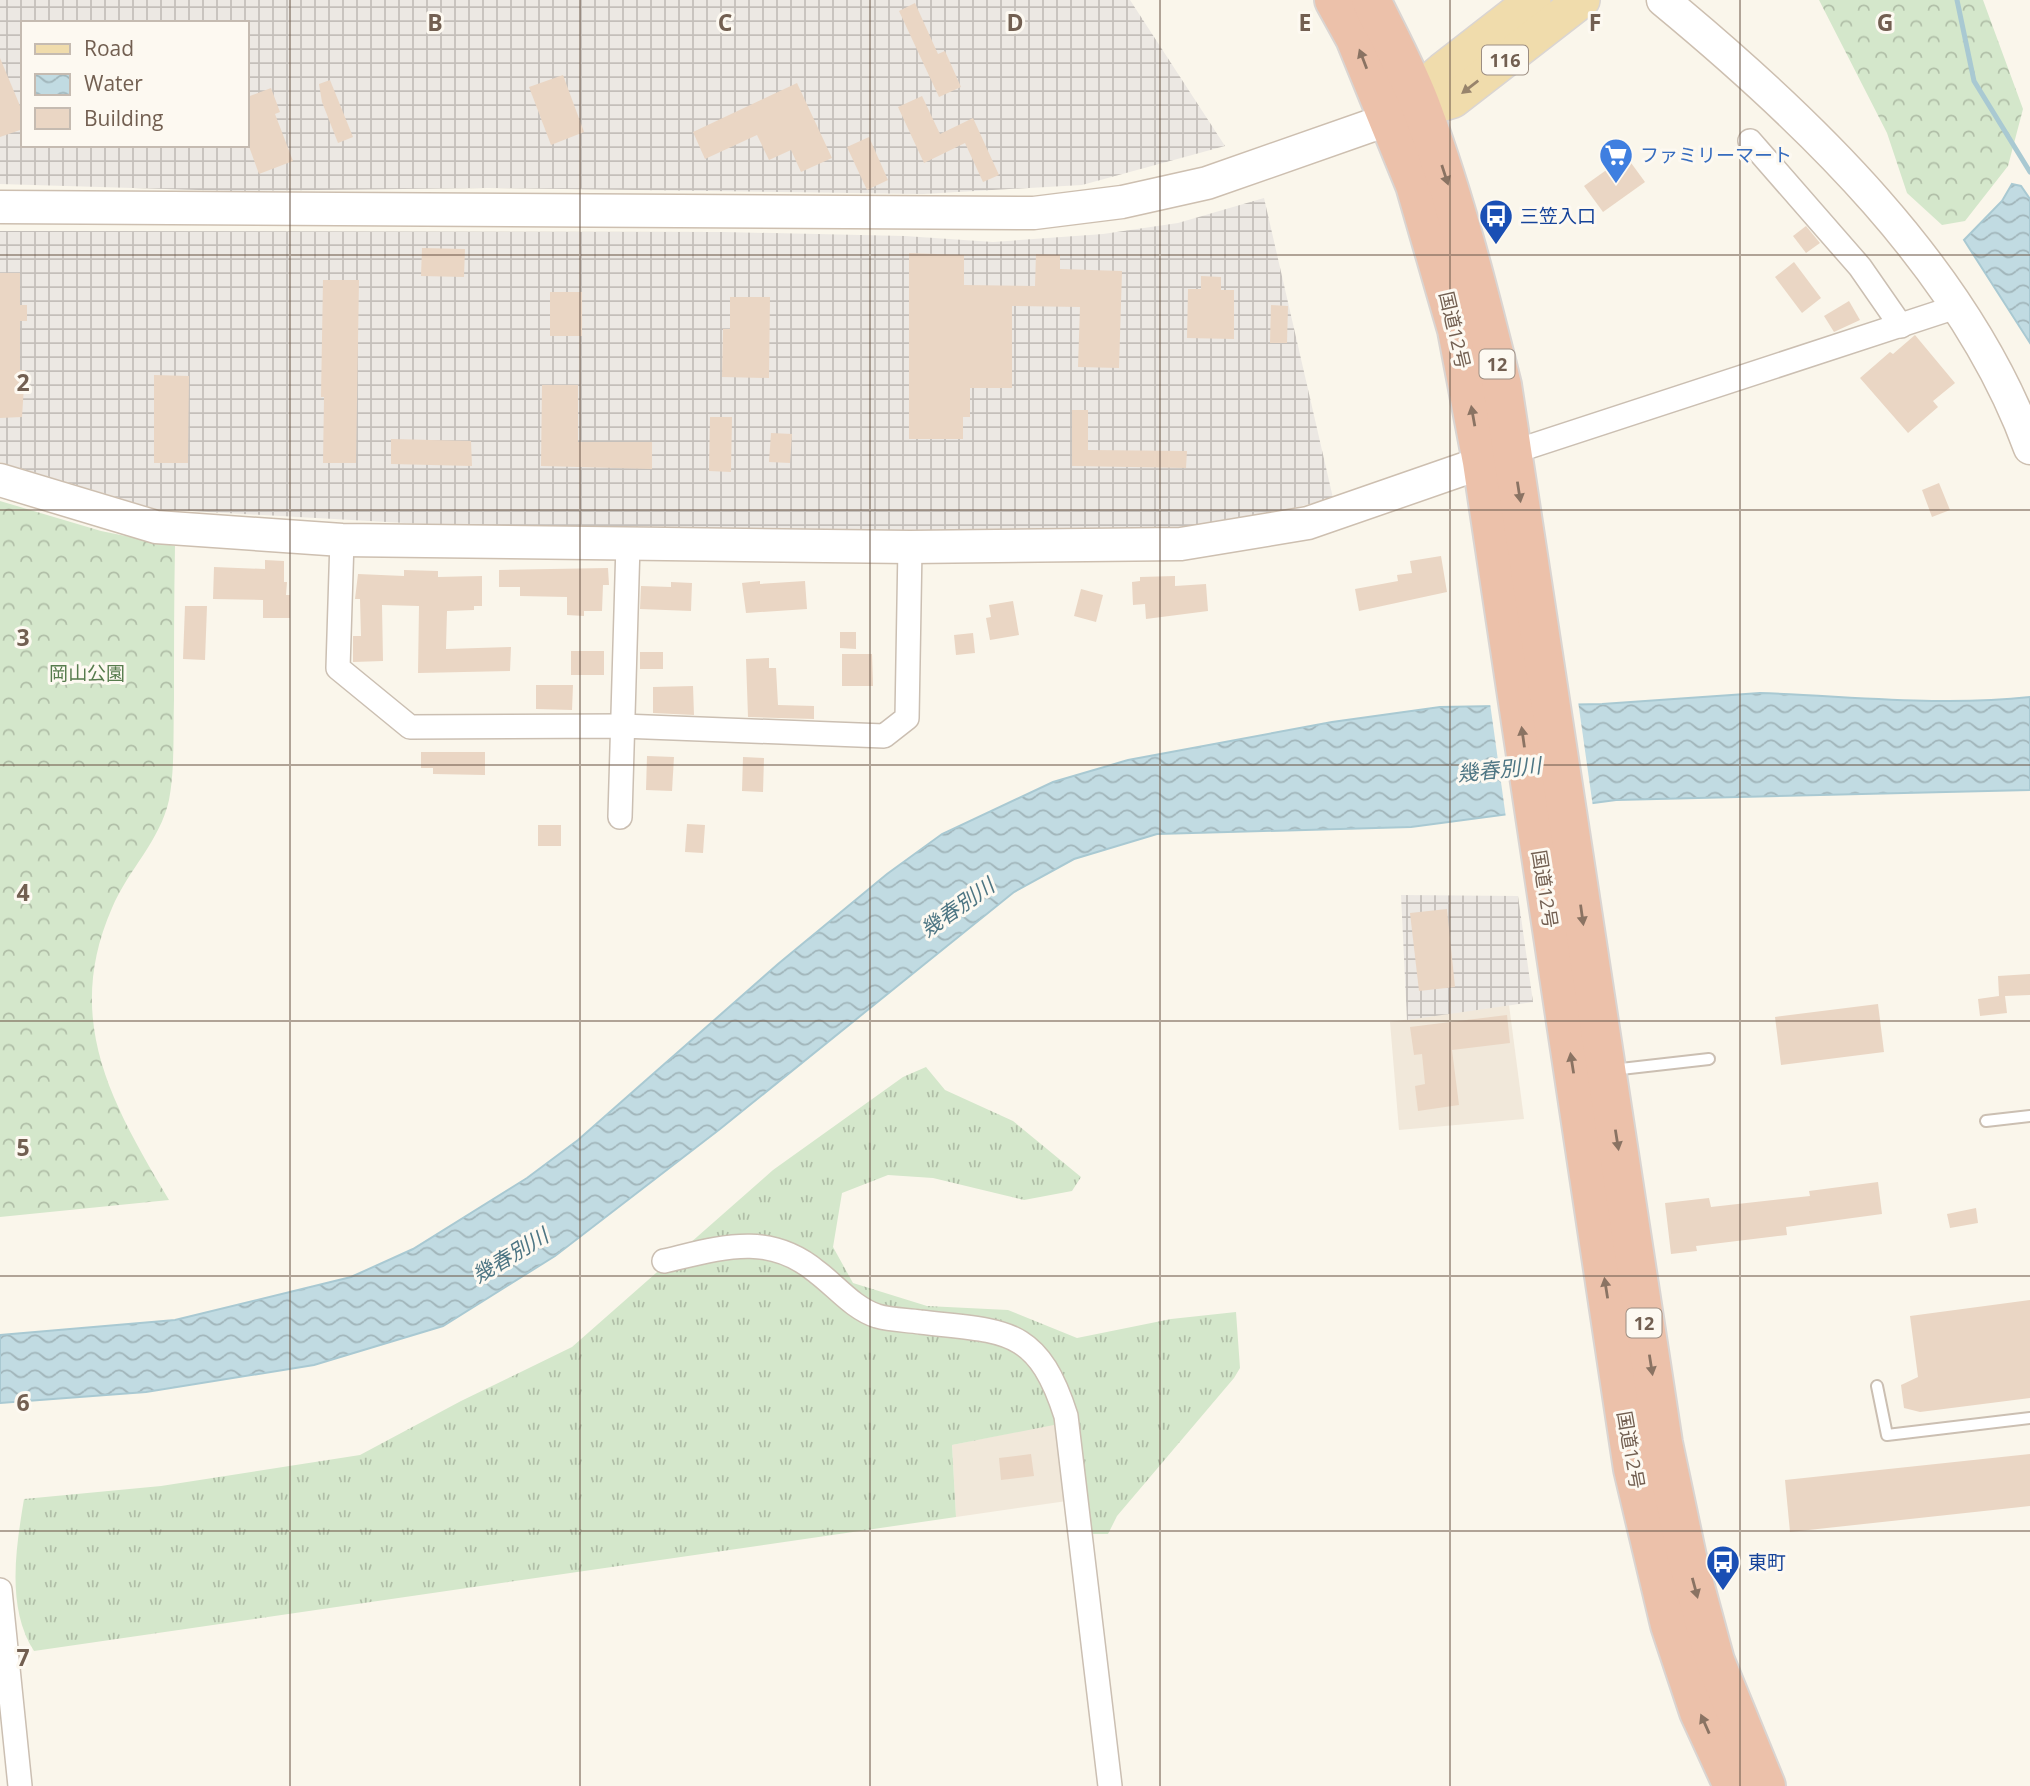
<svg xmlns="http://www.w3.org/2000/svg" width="2030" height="1786" font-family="'Open Sans','Noto Sans JP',sans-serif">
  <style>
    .residential { fill: #f1e8da }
    .industrial { fill: url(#industrial-grid); fill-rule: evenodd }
    .grass { fill: url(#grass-tufts) }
    .forest { fill: url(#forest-crowns) }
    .water { fill: url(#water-waves); stroke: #a9c9d2; stroke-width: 2 }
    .pier { fill: #faf6eb }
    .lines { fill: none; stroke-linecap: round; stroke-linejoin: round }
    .stream { stroke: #a9c9d2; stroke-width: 5 }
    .building { fill: #ead6c4 }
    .lane-casing { stroke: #cbbfb2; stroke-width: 14 }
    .street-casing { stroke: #cbbfb2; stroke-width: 26 }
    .secondary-casing { stroke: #cdbfb0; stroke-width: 35 }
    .primary-casing { stroke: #dad5d2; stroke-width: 38 }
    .highway-casing { stroke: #dad5d2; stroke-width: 42 }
    .lane { stroke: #fff; stroke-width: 10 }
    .street { stroke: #fff; stroke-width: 23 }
    .secondary { stroke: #fff; stroke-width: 32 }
    .primary { stroke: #f0dcac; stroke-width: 35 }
    .highway { stroke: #ecc1aa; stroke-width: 38 }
    .oneway { fill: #8a7363 }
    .oneway2 { fill: #98846c }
    .grid { fill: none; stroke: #725f51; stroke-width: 2; stroke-opacity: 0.55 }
    .labels { text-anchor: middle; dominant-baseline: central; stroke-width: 6; stroke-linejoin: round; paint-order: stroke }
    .shield { fill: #fdf9f1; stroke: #9c8d81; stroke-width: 2 }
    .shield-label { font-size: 18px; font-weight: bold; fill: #725f51 }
    .shop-label { font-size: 19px; fill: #366cbe; stroke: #fdf9f1; text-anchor: start }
    .transit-label { font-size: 19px; fill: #164399; stroke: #fdf9f1; text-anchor: start }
    .street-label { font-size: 19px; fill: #725f51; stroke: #fdf9f1 }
    .park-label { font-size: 19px; fill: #577c4d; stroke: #fdf9f1 }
    .water-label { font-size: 21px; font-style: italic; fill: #4d7583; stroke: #fdf9f1 }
    .grid-label { font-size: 23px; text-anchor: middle; font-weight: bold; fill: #725f51; stroke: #fdf9f1; stroke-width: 6; stroke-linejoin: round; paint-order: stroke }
  </style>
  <defs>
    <pattern id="industrial-grid" width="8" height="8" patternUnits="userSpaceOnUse" patternTransform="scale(1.75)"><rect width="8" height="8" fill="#ece8e3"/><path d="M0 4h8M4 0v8" fill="none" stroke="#c4bfba"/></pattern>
    <pattern id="grass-tufts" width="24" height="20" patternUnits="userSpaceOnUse" patternTransform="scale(1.75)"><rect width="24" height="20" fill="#d4e7cb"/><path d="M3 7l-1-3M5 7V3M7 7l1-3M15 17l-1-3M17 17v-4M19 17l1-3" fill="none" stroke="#b0bea7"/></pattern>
    <pattern id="forest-crowns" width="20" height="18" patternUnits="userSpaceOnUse" patternTransform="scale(1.75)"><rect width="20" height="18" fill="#d4e7cb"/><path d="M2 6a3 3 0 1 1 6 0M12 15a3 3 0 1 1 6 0" fill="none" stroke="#b0bea7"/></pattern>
    <pattern id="water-waves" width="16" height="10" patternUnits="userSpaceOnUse" patternTransform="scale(1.75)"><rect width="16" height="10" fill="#c1dbe2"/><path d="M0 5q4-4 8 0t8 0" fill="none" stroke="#a1b5ba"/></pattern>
  </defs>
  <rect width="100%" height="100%" fill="#faf6eb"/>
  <g class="residential">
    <polygon points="1509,1005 1524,1119 1399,1130 1390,1022"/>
    <polygon points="1059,1423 1067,1501 956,1517 952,1445"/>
  </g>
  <g class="industrial">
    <path d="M0,0H1130L1225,146L1082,185L923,194L488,188L232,191L0,184ZM23,23H247V145H23Z"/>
    <polygon points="1264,198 1333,498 1290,509 1167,531 766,533 476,527 156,509 0,462 0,231 724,232 905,236 993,242 1103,234 1178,223"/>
    <polygon points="1401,895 1518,896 1533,1002 1407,1020"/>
  </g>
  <path class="grass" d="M926,1067L945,1090L1013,1121L1081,1177L1072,1191L1024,1200L933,1178L888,1175L842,1193L833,1247L853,1283L927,1306L1008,1310L1077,1338L1171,1319L1236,1312L1240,1368L1234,1378L1117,1516L1108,1534H1089L1074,1421L952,1445L956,1517L34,1651C6,1607 16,1548 24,1499L161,1486L360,1455L461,1401L572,1347L773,1170L903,1077Z"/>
  <g class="forest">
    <polygon points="1819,0 1983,0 2023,109 2008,166 1965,221 1942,225 1907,193 1887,133"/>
    <path d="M0,501L101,531L175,546C174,597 174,649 174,700C173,732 175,769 169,800C160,841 128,870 112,908C63,1020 112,1104 169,1200L0,1217Z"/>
  </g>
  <g class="water">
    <polygon points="2012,184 2021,186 2030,199 2030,343 1964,240 2002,201"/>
    <path d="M1760,693C1850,696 1940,707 2030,697V790L1616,800L1411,827L1157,834L1074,859L1014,892L720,1129L555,1256L443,1326L314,1365L146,1392L0,1403V1335L175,1320L351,1277L413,1249L527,1178L578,1140L778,964L887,874L942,834L1053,782L1128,760L1332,722L1440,707L1602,704Z"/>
  </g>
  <polygon class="pier" points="1578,701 1593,807 1506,818 1490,703"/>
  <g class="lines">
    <polyline class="stream" points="1957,0 1974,81 2030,172"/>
  </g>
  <g class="building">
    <polygon points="915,3 938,54 945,51 961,87 939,97 899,11"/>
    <polygon points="0,58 23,113 23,129 0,137"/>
    <polygon points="563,75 584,132 551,145 529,87"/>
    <polygon points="330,80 353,137 338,143 322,102 319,84"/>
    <polygon points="797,83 832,158 801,172 791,150 769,160 757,135 705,159 693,132"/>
    <polygon points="271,88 280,112 275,114 293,161 259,174 247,141 247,97"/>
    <polygon points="922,96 940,134 973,118 999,175 983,182 965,143 924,163 898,107"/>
    <polygon points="869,137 888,180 867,190 847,147"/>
    <polygon points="1626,156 1645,182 1603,212 1584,186"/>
    <polygon points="1806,226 1820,243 1806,253 1793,236"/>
    <polygon points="422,248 465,249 464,277 421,276"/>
    <polygon points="909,253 964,255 964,285 1035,286 1036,254 1060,255 1060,269 1122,271 1119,368 1078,367 1080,307 1012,306 1012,388 970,388 970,417 963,417 963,439 909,439"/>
    <polygon points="1794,262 1821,298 1802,313 1775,277"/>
    <polygon points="0,273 20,273 20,305 27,305 27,321 20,321 20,370 25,370 22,417 0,418"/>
    <polygon points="1201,276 1221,277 1221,290 1234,290 1234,339 1187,338 1188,289 1201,289"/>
    <polygon points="323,280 359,280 356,463 323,463 324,397 321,397"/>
    <rect x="550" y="292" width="32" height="44"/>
    <polygon points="730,297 770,297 769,378 722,377 723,329 730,329"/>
    <polygon points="1849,301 1860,320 1834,332 1824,316"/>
    <polygon points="1271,305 1288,306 1287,343 1270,343"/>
    <polygon points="1915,335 1955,383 1933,401 1938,407 1908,433 1860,378 1890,352 1893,354"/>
    <polygon points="154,375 189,376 188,463 154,463"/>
    <polygon points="542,385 578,385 578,442 652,442 652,469 541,466"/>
    <polygon points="1072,410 1088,410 1088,450 1187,451 1186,468 1072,466"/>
    <polygon points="710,417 732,417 731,472 709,471"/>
    <polygon points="771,433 792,434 790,463 769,462"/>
    <polygon points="391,439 471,441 472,466 391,464"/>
    <polygon points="1939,483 1950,510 1932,517 1922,490"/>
    <polygon points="1441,556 1447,592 1359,611 1355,589 1398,581 1397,575 1412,573 1410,561"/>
    <polygon points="265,560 284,561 284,582 287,582 286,595 290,595 290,618 263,618 263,600 213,599 214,567 265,569"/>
    <polygon points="608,568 609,585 603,585 602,611 584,611 584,616 567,615 567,597 520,596 520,587 499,587 499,570"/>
    <polygon points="404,570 438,571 438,577 482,576 482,606 474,606 474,610 447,611 446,649 511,647 510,671 418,673 419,606 382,605 383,661 353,662 353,636 361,636 360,599 355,599 358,574 404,576"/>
    <polygon points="1175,576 1175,586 1206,584 1208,611 1146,619 1145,604 1133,605 1132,582 1140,581 1140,577"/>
    <polygon points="760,581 760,584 805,581 807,609 746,613 742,583"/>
    <polygon points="671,582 692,583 691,611 640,609 641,586 671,587"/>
    <polygon points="1081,589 1103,595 1096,622 1074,616"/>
    <polygon points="1013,601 1019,635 990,640 986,618 991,617 989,605"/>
    <polygon points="185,606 207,606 205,660 183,659"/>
    <polygon points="840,632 856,632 856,649 840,648"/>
    <polygon points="973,633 975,653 956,655 954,635"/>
    <rect x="571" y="651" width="33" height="24"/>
    <rect x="640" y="652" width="23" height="17"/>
    <polygon points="842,654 872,654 873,686 842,686"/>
    <polygon points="769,658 769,668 776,668 778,705 814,706 814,719 748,717 746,659"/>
    <polygon points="536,685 573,685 572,710 536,709"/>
    <polygon points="693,686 694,715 653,713 653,687"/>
    <polygon points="421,752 485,752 485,775 433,774 433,768 421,768"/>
    <polygon points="647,756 674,757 672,791 646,790"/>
    <polygon points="743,757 764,758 763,792 742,791"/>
    <polygon points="687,824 705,825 703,853 685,852"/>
    <rect x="538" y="825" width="23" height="21"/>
    <polygon points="1447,909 1455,987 1419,991 1410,913"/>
    <polygon points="2030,974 2030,995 2005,996 2007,1013 1980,1016 1978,999 1999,996 1998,976"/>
    <polygon points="1878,1004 1884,1052 1781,1065 1775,1017"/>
    <polygon points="1507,1015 1510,1043 1452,1050 1459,1105 1418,1111 1415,1086 1425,1084 1422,1054 1414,1055 1410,1027"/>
    <polygon points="1878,1182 1882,1214 1786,1227 1787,1235 1696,1246 1697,1251 1671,1254 1665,1203 1709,1198 1711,1207 1810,1196 1809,1191"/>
    <polygon points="1976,1208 1978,1223 1950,1228 1947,1214"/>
    <polygon points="2030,1300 2030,1398 1920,1412 1904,1408 1901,1385 1918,1377 1910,1316"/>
    <polygon points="1031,1454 1034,1476 1001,1480 999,1458"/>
    <polygon points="2030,1454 2030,1506 1790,1532 1785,1480"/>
  </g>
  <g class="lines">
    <g class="lane-casing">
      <g id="lane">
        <polyline points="1612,1070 1709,1059"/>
        <polyline points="1986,1121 2030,1116"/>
        <polyline points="1877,1386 1887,1435 2030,1418"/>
      </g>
    </g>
    <g class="street-casing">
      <g id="street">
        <polyline points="1750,141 1860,267 1901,326"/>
        <polyline points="1513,452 1959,306"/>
        <polyline points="342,540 338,668 410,727 622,726 884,736 907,718 910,547"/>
        <polyline points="620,817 628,544"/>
        <path d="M664,1261C720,1248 768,1231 817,1272C837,1287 853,1308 877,1316C891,1320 906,1320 920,1322C1004,1332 1037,1325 1066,1416L1110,1786"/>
        <polyline points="0,1590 20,1786"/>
      </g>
    </g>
    <g class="secondary-casing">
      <g id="secondary">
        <path d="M1663,0C1807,119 1965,269 2030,448"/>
        <polyline points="0,207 1034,213 1122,202 1207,183 1387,120"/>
        <polyline points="0,480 156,527 342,540 910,547 1181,544 1308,523 1504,455"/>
      </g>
    </g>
    <g class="primary-casing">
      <g id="primary">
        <polyline points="1397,110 1443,70 1533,0"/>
        <polyline points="1395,118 1453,100 1582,0"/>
      </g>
    </g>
    <g class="highway-casing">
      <g id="highway">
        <polyline points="1334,0 1355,38 1415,185 1457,330 1482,462 1633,1469 1670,1625 1699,1712 1733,1786"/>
        <path d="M1371,0C1389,37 1409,73 1423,112C1456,201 1479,293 1502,385L1663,1443L1687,1557L1715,1661L1766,1786"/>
      </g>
    </g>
    <use href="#lane" class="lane"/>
    <use href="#street" class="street"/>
    <use href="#secondary" class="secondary"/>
    <use href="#primary" class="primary"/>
    <use href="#highway" class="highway"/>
  </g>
  <defs><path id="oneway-solid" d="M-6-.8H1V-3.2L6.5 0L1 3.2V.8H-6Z" transform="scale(1.75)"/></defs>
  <g class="oneway">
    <use href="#oneway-solid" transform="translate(1363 59) rotate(-111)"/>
    <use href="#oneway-solid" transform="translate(1445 175) rotate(72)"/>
    <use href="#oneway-solid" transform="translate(1473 416) rotate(-100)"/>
    <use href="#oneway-solid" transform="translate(1519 492) rotate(81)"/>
    <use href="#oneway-solid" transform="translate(1523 737) rotate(-98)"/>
    <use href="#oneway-solid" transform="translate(1582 915) rotate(82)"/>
    <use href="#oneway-solid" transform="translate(1572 1063) rotate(-99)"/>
    <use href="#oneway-solid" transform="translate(1617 1140) rotate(81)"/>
    <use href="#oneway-solid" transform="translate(1606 1288) rotate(-99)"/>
    <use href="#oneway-solid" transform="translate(1651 1365) rotate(81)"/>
    <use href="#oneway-solid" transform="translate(1695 1588) rotate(75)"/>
    <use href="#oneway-solid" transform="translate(1705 1724) rotate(-114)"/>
  </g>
  <use class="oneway2" href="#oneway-solid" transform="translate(1470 87) rotate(142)"/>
  <path class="grid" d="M290,0V1786M580,0V1786M870,0V1786M1160,0V1786M1450,0V1786M1740,0V1786M0,255H2030M0,510H2030M0,765H2030M0,1021H2030M0,1276H2030M0,1531H2030"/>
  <defs>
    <g id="supermarket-pin" transform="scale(1.75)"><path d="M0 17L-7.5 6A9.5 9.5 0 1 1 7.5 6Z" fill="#3f7fe0" stroke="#fdf9f1"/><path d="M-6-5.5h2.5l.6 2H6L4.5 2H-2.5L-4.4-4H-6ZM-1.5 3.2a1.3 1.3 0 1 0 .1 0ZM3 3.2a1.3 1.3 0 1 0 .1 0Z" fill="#fff"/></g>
    <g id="bus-pin" transform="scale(1.75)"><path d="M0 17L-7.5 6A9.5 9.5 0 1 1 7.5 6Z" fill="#1a4fb4" stroke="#fdf9f1"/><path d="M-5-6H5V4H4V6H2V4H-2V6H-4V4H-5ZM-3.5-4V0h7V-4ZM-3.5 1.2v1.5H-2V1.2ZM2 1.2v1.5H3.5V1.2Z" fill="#fff"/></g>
  </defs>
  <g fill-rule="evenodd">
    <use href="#supermarket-pin" x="1616" y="155"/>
    <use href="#bus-pin" x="1496" y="216"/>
    <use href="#bus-pin" x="1723" y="1562"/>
  </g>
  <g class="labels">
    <g class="shield">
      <rect x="1482" y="45.5" width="46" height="29" rx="5"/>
      <rect x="1479.5" y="349.5" width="35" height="29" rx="5"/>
      <rect x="1626.5" y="1308.5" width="35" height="29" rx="5"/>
    </g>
    <g class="shield-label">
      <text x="1505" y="60">116</text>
      <text x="1497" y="364">12</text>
      <text x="1644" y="1323">12</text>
    </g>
    <g class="shop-label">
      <text x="1640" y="155">ファミリーマート</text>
    </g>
    <g class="transit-label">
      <text x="1520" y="216">三笠入口</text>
      <text x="1748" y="1562">東町</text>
    </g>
    <g class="street-label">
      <text transform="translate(1455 330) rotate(77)">国道12号</text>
      <text transform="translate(1545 889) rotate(81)">国道12号</text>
      <text transform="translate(1631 1450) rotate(80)">国道12号</text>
    </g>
    <g class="park-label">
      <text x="87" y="673">岡山公園</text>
    </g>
    <g class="water-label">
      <text transform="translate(1499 769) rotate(-6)">幾春別川</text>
      <text transform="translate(957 907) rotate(-35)">幾春別川</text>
      <text transform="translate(510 1255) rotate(-31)">幾春別川</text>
    </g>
  </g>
  <g class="grid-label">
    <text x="435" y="31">B</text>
    <text x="725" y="31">C</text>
    <text x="1015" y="31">D</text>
    <text x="1305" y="31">E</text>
    <text x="1595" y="31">F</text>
    <text x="1885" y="31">G</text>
    <text x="23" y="391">2</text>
    <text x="23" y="646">3</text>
    <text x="23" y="901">4</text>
    <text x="23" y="1156">5</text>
    <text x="23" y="1411">6</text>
    <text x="23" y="1666">7</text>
  </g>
  <rect x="21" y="21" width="228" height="126" fill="#fdf9f1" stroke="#c5bbb1" stroke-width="2"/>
  <rect x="35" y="44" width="35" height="10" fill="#f0dcac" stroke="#c5bbb1" stroke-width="2"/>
  <text x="84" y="56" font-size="21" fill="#725f51">Road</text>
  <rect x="35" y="74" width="35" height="21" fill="url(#water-waves)" stroke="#c5bbb1" stroke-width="2"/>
  <text x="84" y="91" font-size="21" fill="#725f51">Water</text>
  <rect x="35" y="108" width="35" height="21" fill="#ead6c4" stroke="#c5bbb1" stroke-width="2"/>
  <text x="84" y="126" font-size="21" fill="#725f51">Building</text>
</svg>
